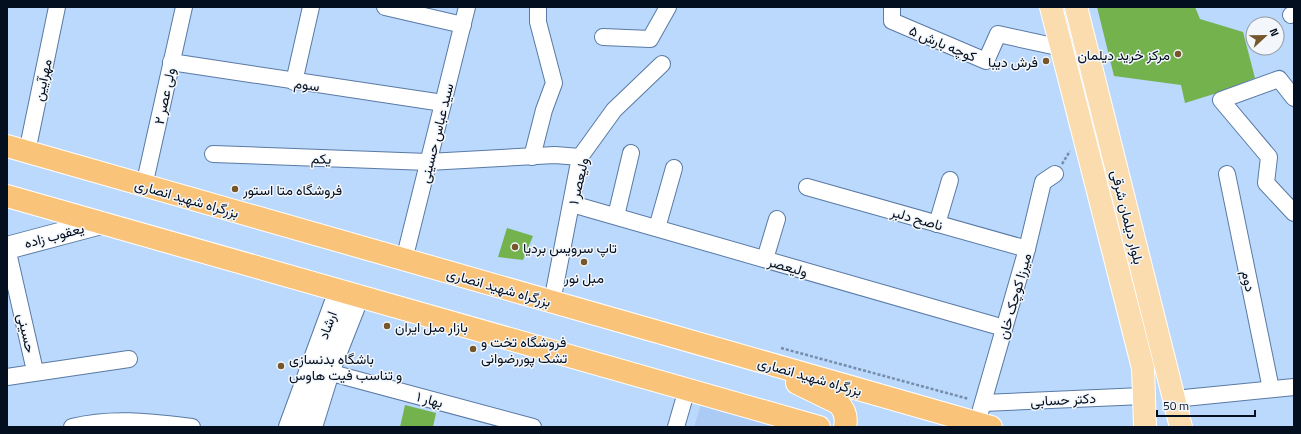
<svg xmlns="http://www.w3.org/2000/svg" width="1301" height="434" font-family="'Titillium Web',Vazirmatn,sans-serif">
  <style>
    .built { fill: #abcbf5 }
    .building { fill: #74b24e }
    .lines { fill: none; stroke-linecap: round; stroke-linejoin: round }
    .street-casing { stroke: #597aa4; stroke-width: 18 }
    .secondary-casing { stroke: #597aa4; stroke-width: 24 }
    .primary-casing { stroke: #fff; stroke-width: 24 }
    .highway-casing { stroke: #fff; stroke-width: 24 }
    .path { stroke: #768daa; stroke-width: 2.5; stroke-dasharray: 3 2; stroke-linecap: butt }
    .street { stroke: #fff; stroke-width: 16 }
    .secondary { stroke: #fff; stroke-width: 22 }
    .primary { stroke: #fbdcaf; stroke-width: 22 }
    .highway { stroke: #f9c479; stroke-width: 22 }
    .poi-dot { fill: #75572b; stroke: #f3f7fb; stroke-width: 1.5 }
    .labels { text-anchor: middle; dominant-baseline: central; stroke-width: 3; stroke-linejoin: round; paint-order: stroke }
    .street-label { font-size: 14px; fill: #030e1e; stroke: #f3f7fb }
    .poi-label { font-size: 14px; fill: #030e1e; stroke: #f3f7fb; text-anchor: start }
  </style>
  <rect width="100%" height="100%" fill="#bbd8fd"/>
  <polygon class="built" points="702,401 784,427 694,427"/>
  <g class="building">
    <polygon points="1097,7 1195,7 1200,19 1243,32 1255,78 1214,94 1185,103 1181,85 1114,76"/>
    <polygon points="507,228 533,236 523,260 498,257"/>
    <polygon points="405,405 436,413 433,427 400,427"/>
  </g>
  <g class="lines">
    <g class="street-casing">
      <g id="street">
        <polyline points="385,7 463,25"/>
        <polyline points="892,7 892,21 986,61 998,34 1062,48"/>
        <polyline points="1291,15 1294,14"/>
        <polyline points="603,37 650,39 668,7"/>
        <polyline points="171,62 443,103"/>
        <polyline points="294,82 311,7"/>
        <polyline points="1294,98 1279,79 1221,100 1269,157 1266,183 1294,213"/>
        <polyline points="27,152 57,7"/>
        <polyline points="213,154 428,162 555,155 580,157"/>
        <polyline points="532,157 544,110 554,83 538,22 538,7"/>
        <polyline points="1227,174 1271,389"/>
        <polyline points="144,186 184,7"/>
        <polyline points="807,187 1027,249"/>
        <polyline points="572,204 1004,328"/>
        <polyline points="616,216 631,153"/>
        <polyline points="937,224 950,180"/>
        <polyline points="657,228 674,168"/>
        <polyline points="7,248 35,371"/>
        <polyline points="765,259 777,219"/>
        <polyline points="404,260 467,7"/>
        <polyline points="552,302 580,157 614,110 662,64"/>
        <polyline points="328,372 533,427"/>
        <polyline points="7,377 129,359"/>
        <polyline points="1174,399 1294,387"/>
        <polyline points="983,403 1143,396"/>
        <polyline points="977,423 1027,249 1043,182 1055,174"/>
        <path d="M72,427C113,417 150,422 192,427"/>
        <polyline points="676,427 687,389"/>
      </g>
    </g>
    <g class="secondary-casing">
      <g id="secondary">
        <polyline points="7,248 101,223"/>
        <polyline points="290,427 340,291"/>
        <polyline points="311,427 328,372 358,296"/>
      </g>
    </g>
    <g class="primary-casing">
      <g id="primary">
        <polyline points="1051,7 1143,368 1145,427"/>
        <polyline points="1076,7 1181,427"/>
      </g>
    </g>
    <g class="highway-casing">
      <g id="highway">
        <polyline points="7,146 991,427"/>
        <polyline points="7,196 819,427"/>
        <path d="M797,383L838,403C845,410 847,418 845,427"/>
      </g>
    </g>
    <g class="path">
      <polyline points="1062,164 1070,151"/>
      <polyline points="781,348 969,399"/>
    </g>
    <use href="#street" class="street"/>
    <use href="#secondary" class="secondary"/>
    <use href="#primary" class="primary"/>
    <use href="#highway" class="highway"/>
  </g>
  <g class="poi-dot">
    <circle cx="1178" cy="54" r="4"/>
    <circle cx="1046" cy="61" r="4"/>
    <circle cx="235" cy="189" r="4"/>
    <circle cx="515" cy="247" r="4"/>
    <circle cx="584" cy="262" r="4"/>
    <circle cx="387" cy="326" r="4"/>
    <circle cx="473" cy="349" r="4"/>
    <circle cx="281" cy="366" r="4"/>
  </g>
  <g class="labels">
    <g class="street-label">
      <text transform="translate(943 43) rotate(23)">کوچه بارش ۵</text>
      <text transform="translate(42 80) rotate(-78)">مهرآیین</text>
      <text transform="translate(307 84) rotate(8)">سوم</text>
      <text transform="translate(164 96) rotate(-78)">ولی عصر ۲</text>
      <text transform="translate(436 133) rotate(-76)">سید عباس حسینی</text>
      <text transform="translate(321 158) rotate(2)">یکم</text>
      <text transform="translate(578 181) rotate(-77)">ولیعصر ۱</text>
      <text transform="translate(187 198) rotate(16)">بزرگراه شهید انصاری</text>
      <text transform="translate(1128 217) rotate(76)">بلوار دیلمان شرقی</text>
      <text transform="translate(917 218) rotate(16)">ناصح دلبر</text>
      <text transform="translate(54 235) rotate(-15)">یعقوب زاده</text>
      <text transform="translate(788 266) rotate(16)">ولیعصر</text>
      <text transform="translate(1249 281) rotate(78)">دوم</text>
      <text transform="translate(499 287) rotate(16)">بزرگراه شهید انصاری</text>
      <text transform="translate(1014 296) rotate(-74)">میرزا کوچک خان</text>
      <text transform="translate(327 325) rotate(-70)">ارشاد</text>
      <text transform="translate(27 333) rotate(77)">حسینی</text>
      <text transform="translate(810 376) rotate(16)">بزرگراه شهید انصاری</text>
      <text transform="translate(430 399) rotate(15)">بهار ۱</text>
      <text transform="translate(1063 399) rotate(-3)">دکتر حسابی</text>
    </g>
    <g class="poi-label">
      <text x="1170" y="54" text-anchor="end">مرکز خرید دیلمان</text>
      <text x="1038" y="61" text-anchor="end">فرش دیبا</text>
      <text x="243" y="189">فروشگاه متا استور</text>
      <text x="523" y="247">تاپ سرویس بردیا</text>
      <text x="584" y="277" text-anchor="middle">مبل نور</text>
      <text x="395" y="326">بازار مبل ایران</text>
      <text x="481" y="341">فروشگاه تخت و<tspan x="481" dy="16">تشک پوررضوانی</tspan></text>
      <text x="289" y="358">باشگاه بدنسازی<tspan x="289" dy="16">و تناسب فیت هاوس</tspan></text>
    </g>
  </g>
  <rect width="1301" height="434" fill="none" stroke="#030e1e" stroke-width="16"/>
  <g transform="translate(1265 36) rotate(68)"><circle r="19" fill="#f3f7fb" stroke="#939aa3"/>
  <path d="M0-3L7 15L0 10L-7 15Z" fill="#75572b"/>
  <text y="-6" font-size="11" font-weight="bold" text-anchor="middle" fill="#030e1e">N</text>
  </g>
  <path d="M1157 410v6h98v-6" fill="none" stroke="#030e1e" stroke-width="2"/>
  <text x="1163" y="410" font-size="12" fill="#030e1e" stroke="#f3f7fb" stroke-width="3" paint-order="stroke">50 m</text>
</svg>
